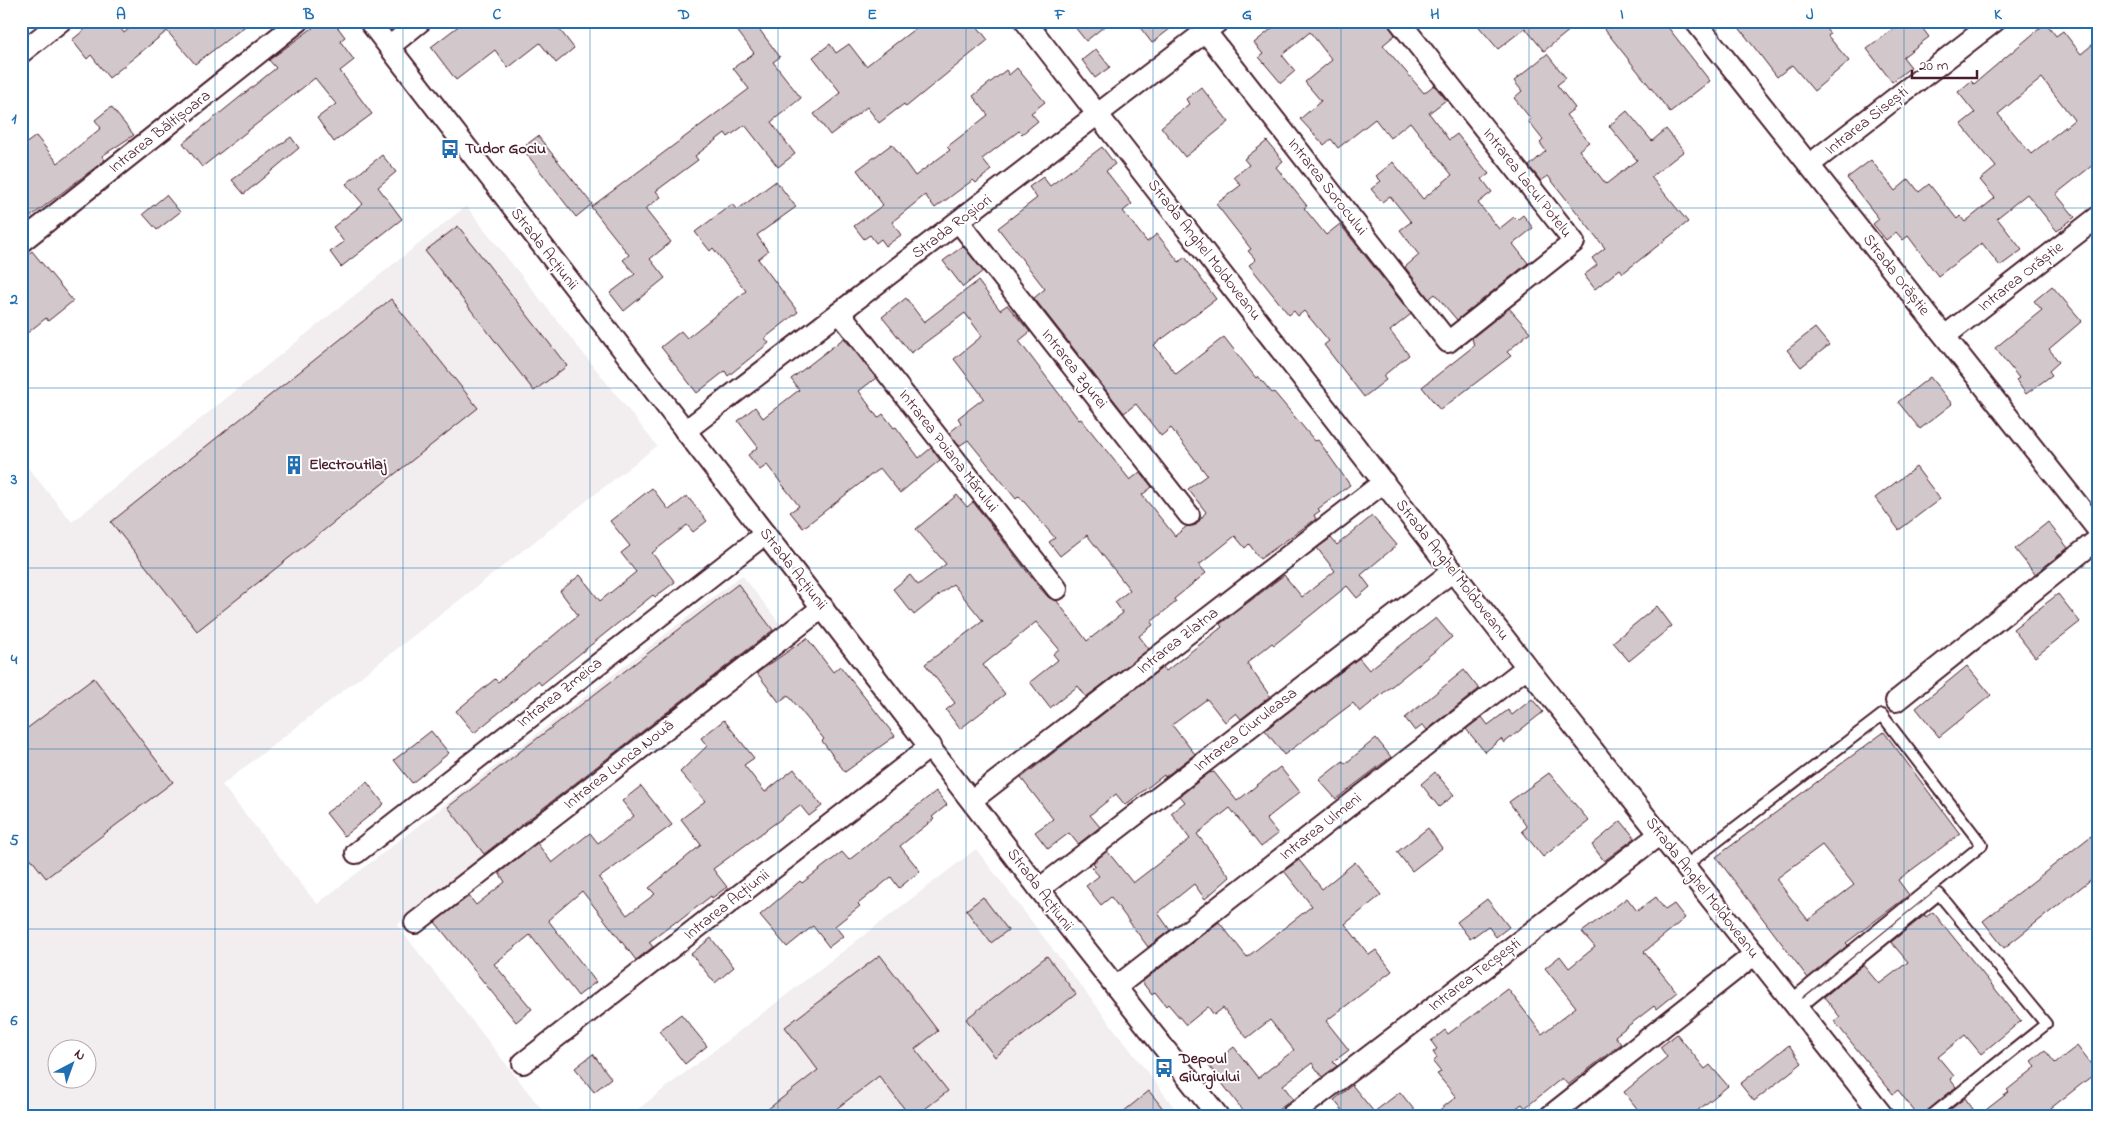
<svg xmlns="http://www.w3.org/2000/svg" width="2119" height="1137" font-family="'Indie Flower',sans-serif">
  <style>
    .built { fill: #f2eeef; fill-rule: evenodd }
    .building { fill: #d2c7cb; stroke: #4a1f2b; fill-rule: evenodd }
    .lines { fill: none; stroke-linecap: round; stroke-linejoin: round }
    .lane-casing { stroke: #4a1f2b; stroke-width: 14 }
    .street-casing { stroke: #4a1f2b; stroke-width: 24 }
    .lane { stroke: #fff; stroke-width: 10 }
    .street { stroke: #fff; stroke-width: 20 }
    .grid { fill: none; stroke: #1f6fb2; stroke-width: 1; stroke-opacity: 0.55 }
    .labels { text-anchor: middle; dominant-baseline: central; stroke-width: 4; stroke-linejoin: round; paint-order: stroke }
    .street-label { font-size: 16px; fill: #4a1f2b; stroke: #fff }
    .poi-label { font-size: 16px; font-weight: bold; fill: #4a1f2b; stroke: #fff; text-anchor: start }
    .neatline { fill: none; stroke: #1f6fb2; stroke-width: 2 }
    .grid-label { font-size: 16px; text-anchor: middle; font-weight: bold; fill: #1f6fb2 }
  </style>
  <rect width="100%" height="100%" fill="#fff"/>
  <filter id="ink" filterUnits="userSpaceOnUse"><feTurbulence type="fractalNoise" baseFrequency=".02" numOctaves="2"/><feDisplacementMap in="SourceGraphic" scale="10" xChannelSelector="R" yChannelSelector="G"/><feConvolveMatrix kernelMatrix="1 2 1 2 8 2 1 2 1" color-interpolation-filters="sRGB"/></filter>
  <g filter="url(#ink)">
    <g class="built">
      <path d="M466,206L657,446L222,785L317,904L742,575L784,629L397,925L547,1116H21V459L72,522ZM58,1050H88V1080H58Z"/>
      <polygon points="976,849 1181,1116 629,1116"/>
    </g>
    <g class="building">
      <polygon points="95,21 115,21 124,33 138,21 252,21 195,64 167,31 109,78 91,55 87,59 72,40"/>
      <polygon points="322,21 333,21 345,37 340,41 354,60 340,71 372,114 334,142 317,118 336,104 315,78 202,167 183,143 276,68 269,60"/>
      <polygon points="465,21 553,21 574,48 556,63 540,43 508,68 495,50 456,80 431,47"/>
      <polygon points="730,21 753,21 780,57 773,62 801,98 771,122 795,154 778,167 745,125 728,137 725,133 695,156 698,160 656,191 661,197 645,209 671,242 650,259 665,278 624,311 610,293 635,274 623,260 629,255 591,207 749,89 733,68 754,53"/>
      <polygon points="925,21 973,21 988,40 906,107 904,104 879,123 867,107 830,135 814,114 841,93 813,57 830,44 836,53 849,44 866,66"/>
      <polygon points="1070,21 1111,21 1086,41"/>
      <polygon points="1135,21 1180,21 1152,43"/>
      <polygon points="1281,21 1387,21 1395,35 1383,45 1424,93 1434,85 1446,100 1429,113 1449,140 1457,134 1489,174 1482,179 1492,192 1478,203 1499,229 1514,217 1517,220 1523,215 1533,228 1513,244 1528,263 1457,320 1435,294 1429,299 1405,267 1419,255 1400,230 1411,222 1390,196 1382,202 1371,189 1381,181 1376,176 1393,162 1423,199 1452,175 1410,122 1390,138 1375,119 1338,148 1331,139 1324,145 1300,119 1321,101 1305,82 1332,60 1310,32 1282,55 1295,71 1281,83 1259,57 1263,54 1254,43"/>
      <polygon points="1474,21 1581,21 1544,51 1525,28 1498,49"/>
      <polygon points="1598,21 1663,21 1710,81 1670,112"/>
      <polygon points="1734,21 1820,21 1830,34 1828,36 1849,61 1814,91 1792,65 1777,77"/>
      <polygon points="1904,21 1917,21 1929,37 1903,57 1911,67 1892,82 1867,49"/>
      <path d="M2046,23L2056,36L2063,31L2081,54L2098,40V161L2056,194L2075,217L2057,231L2027,194L1997,218L2022,250L2000,266L1982,243L1938,276L1908,236L1903,240L1896,232L1886,240L1873,224L1879,219L1847,178L1871,160L1895,191L1909,179L1919,192L1929,184L1957,219L1960,216L1965,222L1995,198L1980,180L1996,167L1961,124L1975,113L1958,92L1971,81L1974,84ZM2042,78L2074,120L2031,154L1998,114Z"/>
      <polygon points="1096,49 1110,67 1095,78 1082,60"/>
      <polygon points="1547,54 1566,78 1557,85 1575,108 1566,115 1589,142 1579,150 1606,184 1637,160 1609,126 1627,111 1652,141 1666,129 1684,151 1651,177 1688,222 1623,273 1620,269 1595,289 1584,275 1597,265 1592,258 1605,248 1548,176 1541,181 1529,166 1546,151 1540,143 1543,140 1528,121 1531,119 1514,98 1522,91 1514,81"/>
      <polygon points="1017,68 1045,102 1031,113 1038,121 1022,134 1019,131 982,159 991,170 976,183 973,180 935,208 925,195 892,222 901,235 886,246 881,239 876,243 870,235 864,239 854,226 883,205 857,170 892,144 915,176 950,150 947,147 988,115 973,96 1006,70 1009,75"/>
      <polygon points="1201,87 1229,122 1185,157 1161,127 1189,104 1186,99"/>
      <polygon points="111,107 134,135 102,156 105,160 21,224 21,147 36,136 58,163 101,128 95,120"/>
      <polygon points="538,136 592,204 576,217 522,148"/>
      <polygon points="291,137 299,148 244,194 232,180"/>
      <polygon points="1267,141 1283,161 1276,167 1307,206 1304,208 1326,235 1340,224 1411,314 1390,331 1409,355 1383,376 1386,380 1364,397 1324,345 1329,341 1304,311 1298,316 1294,311 1289,315 1249,265 1256,260 1248,251 1251,249 1216,204 1241,185 1234,177 1249,165 1244,159"/>
      <polygon points="1102,147 1115,164 1106,171 1132,204 1123,211 1147,242 1157,234 1179,262 1185,257 1216,299 1154,345 1176,374 1224,337 1256,378 1258,376 1272,393 1274,392 1315,441 1318,440 1350,485 1318,509 1320,511 1314,515 1316,519 1260,559 1249,544 1245,548 1235,536 1199,565 1206,573 1174,599 1176,602 1151,622 1153,625 1139,636 1149,649 1086,697 1078,686 1050,708 1030,682 1058,660 1053,654 1059,649 1036,622 983,665 1005,694 960,729 946,710 955,703 925,664 983,621 953,584 914,615 893,589 910,575 918,585 946,564 916,529 957,495 967,507 973,502 1039,587 1048,597 1057,601 1087,641 1123,613 1115,602 1130,590 1087,535 1060,556 1049,542 1055,538 1019,496 1016,499 968,440 959,446 949,433 961,423 958,418 984,398 954,359 982,336 965,313 911,353 882,317 906,298 924,322 978,281 1000,310 1007,305 1030,332 1019,341 1079,420 1081,419 1130,480 1140,472 1152,487 1142,495 1175,536 1187,526 1196,525 1206,512 1188,489 1207,475 1171,428 1161,436 1136,404 1124,413 1034,298 1045,289 998,228 1037,198 1029,187 1043,177 1050,186"/>
      <polygon points="382,155 396,172 378,187 402,219 341,267 330,252 344,242 333,227 363,204 346,184"/>
      <polygon points="776,181 796,207 757,235 768,251 758,259 798,312 765,338 769,343 728,376 725,371 697,393 661,347 681,331 687,338 746,291 713,248 710,251 695,232 732,204 737,210"/>
      <polygon points="166,195 180,212 157,230 143,214"/>
      <polygon points="458,226 567,366 534,391 425,251"/>
      <polygon points="963,246 983,271 963,287 943,261"/>
      <polygon points="32,251 73,301 48,321 46,318 21,338 21,260"/>
      <polygon points="2052,286 2082,321 2049,349 2059,362 2049,371 2052,375 2026,394 2016,380 2019,378 1995,348 2042,310 2034,301"/>
      <polygon points="391,299 478,408 197,631 111,522"/>
      <polygon points="1509,308 1530,332 1507,352 1511,356 1440,410 1422,387 1474,346 1472,338"/>
      <polygon points="1815,328 1829,345 1801,367 1787,350"/>
      <polygon points="844,338 876,378 859,391 878,418 883,414 894,428 896,427 919,458 931,448 940,460 900,493 880,468 803,528 790,512 799,506 767,465 760,470 748,455 758,447 738,421 755,407 763,418 799,390 791,379"/>
      <polygon points="1930,377 1952,404 1920,429 1898,402"/>
      <polygon points="1916,467 1940,499 1899,530 1875,498"/>
      <polygon points="652,488 669,510 687,496 707,521 693,532 687,525 652,553 675,582 655,597 653,595 541,685 538,681 474,733 456,711 495,679 498,682 578,615 560,591 580,575 600,601 636,572 621,553 630,546 610,521"/>
      <polygon points="1372,516 1397,545 1361,575 1370,587 1357,598 1347,586 1274,645 1272,643 1247,663 1270,696 1241,719 1236,713 1225,722 1207,699 1172,725 1195,754 1165,777 1164,775 1125,805 1116,794 1090,815 1100,827 1078,844 1069,833 1048,849 1035,832 1053,819 1021,778 1163,667 1166,671 1222,627 1220,624 1284,575 1302,597 1335,571 1317,548 1331,538 1337,545"/>
      <polygon points="2048,522 2068,548 2035,574 2015,549"/>
      <polygon points="738,584 773,630 484,854 448,807"/>
      <polygon points="2058,594 2080,622 2035,657 2013,629"/>
      <polygon points="1657,606 1672,626 1629,661 1613,642"/>
      <polygon points="1436,618 1452,637 1360,712 1353,703 1284,755 1265,730 1359,658 1369,670"/>
      <polygon points="807,638 833,672 840,666 895,736 845,772 822,741 824,739 788,695 779,702 757,673"/>
      <polygon points="1967,666 1991,695 1939,737 1916,708"/>
      <polygon points="1464,670 1479,689 1427,730 1423,725 1415,731 1405,718"/>
      <polygon points="94,678 173,782 46,878 21,846 21,733"/>
      <polygon points="1532,699 1543,712 1504,743 1501,739 1485,752 1466,729 1482,717 1488,725 1508,710 1512,715"/>
      <polygon points="724,720 754,758 744,765 765,792 794,769 822,806 809,816 800,805 713,869 727,887 712,898 711,896 678,922 677,921 649,942 653,947 636,960 582,891 548,920 596,982 578,996 530,935 494,964 532,1009 516,1022 435,922 469,896 476,905 505,882 499,873 537,843 552,863 590,833 598,843 634,816 622,801 641,786 672,825 599,878 627,915 655,894 649,888 701,845 681,819 705,801 680,772 707,746 701,738"/>
      <polygon points="431,731 449,753 412,783 394,760"/>
      <path d="M1884,732L1960,834L1898,880L1909,895L1846,943L1848,945L1808,978L1716,857ZM1822,845L1854,885L1808,920L1776,879Z"/>
      <polygon points="1376,738 1391,757 1336,799 1319,780 1343,761 1345,764"/>
      <polygon points="1280,767 1300,792 1266,819 1278,834 1261,847 1230,808 1197,834 1230,877 1205,899 1194,884 1158,913 1170,930 1148,947 1111,897 1101,905 1086,886 1099,876 1092,868 1096,866 1093,863 1107,851 1133,883 1190,839 1171,813 1185,802 1180,796 1209,773 1214,772 1237,801"/>
      <polygon points="1435,772 1454,795 1439,807 1421,784"/>
      <polygon points="1549,773 1589,821 1543,857 1522,831 1527,827 1509,802"/>
      <polygon points="367,782 384,804 344,836 326,813"/>
      <polygon points="936,791 947,805 932,817 934,819 900,846 920,871 899,888 891,877 858,904 860,906 835,926 843,936 829,947 813,926 787,947 760,915 800,881 802,883 842,852 849,860"/>
      <polygon points="1621,821 1635,838 1604,861 1592,845"/>
      <polygon points="1428,828 1442,848 1412,871 1397,852"/>
      <polygon points="2091,836 2098,845 2098,874 2004,948 1983,921"/>
      <polygon points="1299,860 1322,889 1355,862 1381,895 1345,924 1369,955 1376,950 1392,971 1326,1021 1349,1050 1333,1062 1337,1066 1322,1077 1312,1063 1283,1085 1293,1099 1270,1116 1247,1116 1209,1066 1234,1047 1258,1078 1294,1050 1270,1020 1247,1038 1223,1008 1214,1015 1208,1007 1186,1025 1168,1004 1166,1006 1155,992 1152,995 1142,982 1219,922 1247,957 1312,906 1284,871"/>
      <polygon points="983,897 1008,930 991,943 966,910"/>
      <polygon points="1656,897 1665,910 1674,904 1685,918 1644,952 1677,992 1656,1009 1654,1006 1615,1036 1621,1044 1568,1085 1562,1078 1525,1108 1522,1104 1505,1116 1432,1116 1456,1097 1437,1074 1441,1072 1433,1062 1437,1058 1433,1052 1437,1049 1431,1041 1445,1030 1448,1034 1508,989 1542,1034 1576,1007 1545,968 1560,956 1569,968 1595,947 1582,932 1627,898 1637,911"/>
      <polygon points="1487,899 1509,927 1496,937 1488,926 1470,939 1457,922"/>
      <polygon points="1933,912 2021,1021 1981,1054 1965,1035 1938,1057 1954,1076 1950,1079 1956,1087 1927,1111 1924,1116 1918,1116 1898,1090 1893,1094 1834,1021 1840,1017 1824,997 1863,965 1879,984 1908,962 1891,942 1925,915 1926,917"/>
      <polygon points="711,938 734,967 715,983 691,954"/>
      <polygon points="880,955 938,1031 915,1049 948,1091 916,1116 910,1116 879,1076 827,1116 759,1116 818,1070 785,1027"/>
      <polygon points="1047,956 1076,994 995,1057 966,1019"/>
      <polygon points="681,1014 707,1046 685,1064 659,1031"/>
      <polygon points="1677,1034 1705,1069 1710,1065 1728,1086 1691,1116 1643,1116 1624,1092 1667,1057 1660,1047"/>
      <polygon points="1789,1045 1802,1063 1754,1101 1740,1084"/>
      <polygon points="2077,1046 2097,1072 2051,1108 2056,1116 1942,1116 1965,1098 1978,1116 2009,1092 2007,1090 2036,1067 2031,1061 2045,1050 2055,1063"/>
      <polygon points="593,1054 611,1078 594,1092 575,1068"/>
      <polygon points="1352,1085 1374,1112 1400,1092 1419,1116 1347,1116 1334,1100"/>
      <polygon points="1149,1091 1169,1116 1118,1116"/>
    </g>
    <g class="lines">
      <g class="lane-casing">
        <g id="lane">
          <polyline points="1685,866 1882,715 1982,845 1791,1000"/>
          <polyline points="1798,1009 1939,894 2046,1024 1931,1116"/>
        </g>
      </g>
      <g class="street-casing">
        <g id="street">
          <polyline points="369,21 1077,938 1218,1116"/>
          <polyline points="1025,21 1527,667 1883,1116"/>
          <polyline points="1695,21 2098,530"/>
          <polyline points="1206,32 1448,342 1574,242 1399,21"/>
          <polyline points="389,47 421,21"/>
          <polyline points="21,53 61,21"/>
          <polyline points="1809,165 1995,21"/>
          <polyline points="959,222 1189,515"/>
          <polyline points="21,242 299,21"/>
          <polyline points="840,313 1057,589"/>
          <polyline points="1945,336 2098,217"/>
          <polyline points="685,431 1219,21"/>
          <polyline points="1896,701 2098,539"/>
          <polyline points="972,800 1384,482"/>
          <polyline points="356,853 765,534"/>
          <polyline points="1039,889 1453,571"/>
          <polyline points="415,923 823,607"/>
          <polyline points="1116,987 1527,667"/>
          <polyline points="523,1063 931,746"/>
          <polyline points="1291,1116 1660,834"/>
          <polyline points="1550,1116 1755,954"/>
        </g>
      </g>
      <use href="#lane" class="lane"/>
      <use href="#street" class="street"/>
    </g>
  </g>
  <path class="grid" d="M215,21V1116M403,21V1116M590,21V1116M778,21V1116M966,21V1116M1153,21V1116M1341,21V1116M1529,21V1116M1716,21V1116M1904,21V1116M21,208H2098M21,388H2098M21,568H2098M21,749H2098M21,929H2098"/>
  <defs>
    <g id="bus-bare" transform="scale(1.5)"><path d="M-5-6H5V4H4V6H2V4H-2V6H-4V4H-5ZM-3.5-4V0h7V-4ZM-3.5 1.2v1.5H-2V1.2ZM2 1.2v1.5H3.5V1.2Z" fill="#1f6fb2" stroke="#fff" stroke-width="2.5" paint-order="stroke"/></g>
    <g id="building-bare" transform="scale(1.5)"><path d="M-4-6H4V6H1V3H-1V6H-4ZM-2.5-4.3h1.7v1.8h-1.7ZM.8-4.3h1.7v1.8H.8ZM-2.5-1h1.7V.8h-1.7ZM.8-1h1.7V.8H.8Z" fill="#1f6fb2" stroke="#fff" stroke-width="2.5" paint-order="stroke"/></g>
  </defs>
  <g fill-rule="evenodd">
    <use href="#bus-bare" x="450" y="149"/>
    <use href="#building-bare" x="294" y="465"/>
    <use href="#bus-bare" x="1164" y="1068"/>
  </g>
  <g class="labels">
    <g class="street-label">
      <text transform="translate(1867 121) rotate(-38)">Intrarea Sisești</text>
      <text transform="translate(160 132) rotate(-38)">Intrarea Băltișoara</text>
      <text transform="translate(1527 183) rotate(52)">Intrarea Lacul Potelu</text>
      <text transform="translate(1327 187) rotate(52)">Intrarea Sorocului</text>
      <text transform="translate(952 227) rotate(-37)">Strada Roșiori</text>
      <text transform="translate(544 249) rotate(52)">Strada Acțiunii</text>
      <text transform="translate(1204 250) rotate(52)">Strada Anghel Moldoveanu</text>
      <text transform="translate(1896 275) rotate(52)">Strada Orăștie</text>
      <text transform="translate(2021 277) rotate(-38)">Intrarea Orăștie</text>
      <text transform="translate(1074 369) rotate(52)">Intrarea Zgurei</text>
      <text transform="translate(948 451) rotate(52)">Intrarea Poiana Mărului</text>
      <text transform="translate(793 569) rotate(52)">Strada Acțiunii</text>
      <text transform="translate(1452 570) rotate(52)">Strada Anghel Moldoveanu</text>
      <text transform="translate(1178 641) rotate(-38)">Intrarea Zlatna</text>
      <text transform="translate(560 693) rotate(-38)">Intrarea Zmeica</text>
      <text transform="translate(1246 730) rotate(-38)">Intrarea Ciuruleasa</text>
      <text transform="translate(619 765) rotate(-38)">Intrarea Lunca Nouă</text>
      <text transform="translate(1321 827) rotate(-38)">Intrarea Ulmeni</text>
      <text transform="translate(1702 888) rotate(52)">Strada Anghel Moldoveanu</text>
      <text transform="translate(1040 890) rotate(53)">Strada Acțiunii</text>
      <text transform="translate(727 905) rotate(-38)">Intrarea Acțiunii</text>
      <text transform="translate(1475 975) rotate(-37)">Intrarea Tecșești</text>
    </g>
    <g class="poi-label">
      <text x="465" y="149">Tudor Gociu</text>
      <text x="309" y="465">Electroutilaj</text>
      <text x="1179" y="1059">Depoul<tspan x="1179" dy="18">Giurgiului</tspan></text>
    </g>
  </g>
  <rect width="2119" height="1137" fill="none" stroke="#fff" stroke-width="55"/>
  <g transform="translate(72 1064) rotate(41)"><circle r="24" fill="#ffffff" stroke="#b7a5aa"/>
  <path d="M0-4L9 19L0 12L-9 19Z" fill="#1f6fb2"/>
  <text y="-8" font-size="14" font-weight="bold" text-anchor="middle" fill="#4a1f2b">N</text>
  </g>
  <path d="M1912 70v8h65v-8" fill="none" stroke="#4a1f2b" stroke-width="2.5"/>
  <text x="1919" y="70" font-size="15" fill="#4a1f2b" stroke="#ffffff" stroke-width="4" paint-order="stroke">20 m</text>
  <rect x="28" y="28" width="2064" height="1082" class="neatline"/>
  <g class="grid-label">
    <text x="121" y="19">A</text>
    <text x="309" y="19">B</text>
    <text x="497" y="19">C</text>
    <text x="684" y="19">D</text>
    <text x="872" y="19">E</text>
    <text x="1060" y="19">F</text>
    <text x="1247" y="19">G</text>
    <text x="1435" y="19">H</text>
    <text x="1622" y="19">I</text>
    <text x="1810" y="19">J</text>
    <text x="1998" y="19">K</text>
    <text x="14" y="123">1</text>
    <text x="14" y="304">2</text>
    <text x="14" y="484">3</text>
    <text x="14" y="664">4</text>
    <text x="14" y="845">5</text>
    <text x="14" y="1025">6</text>
  </g>
</svg>
